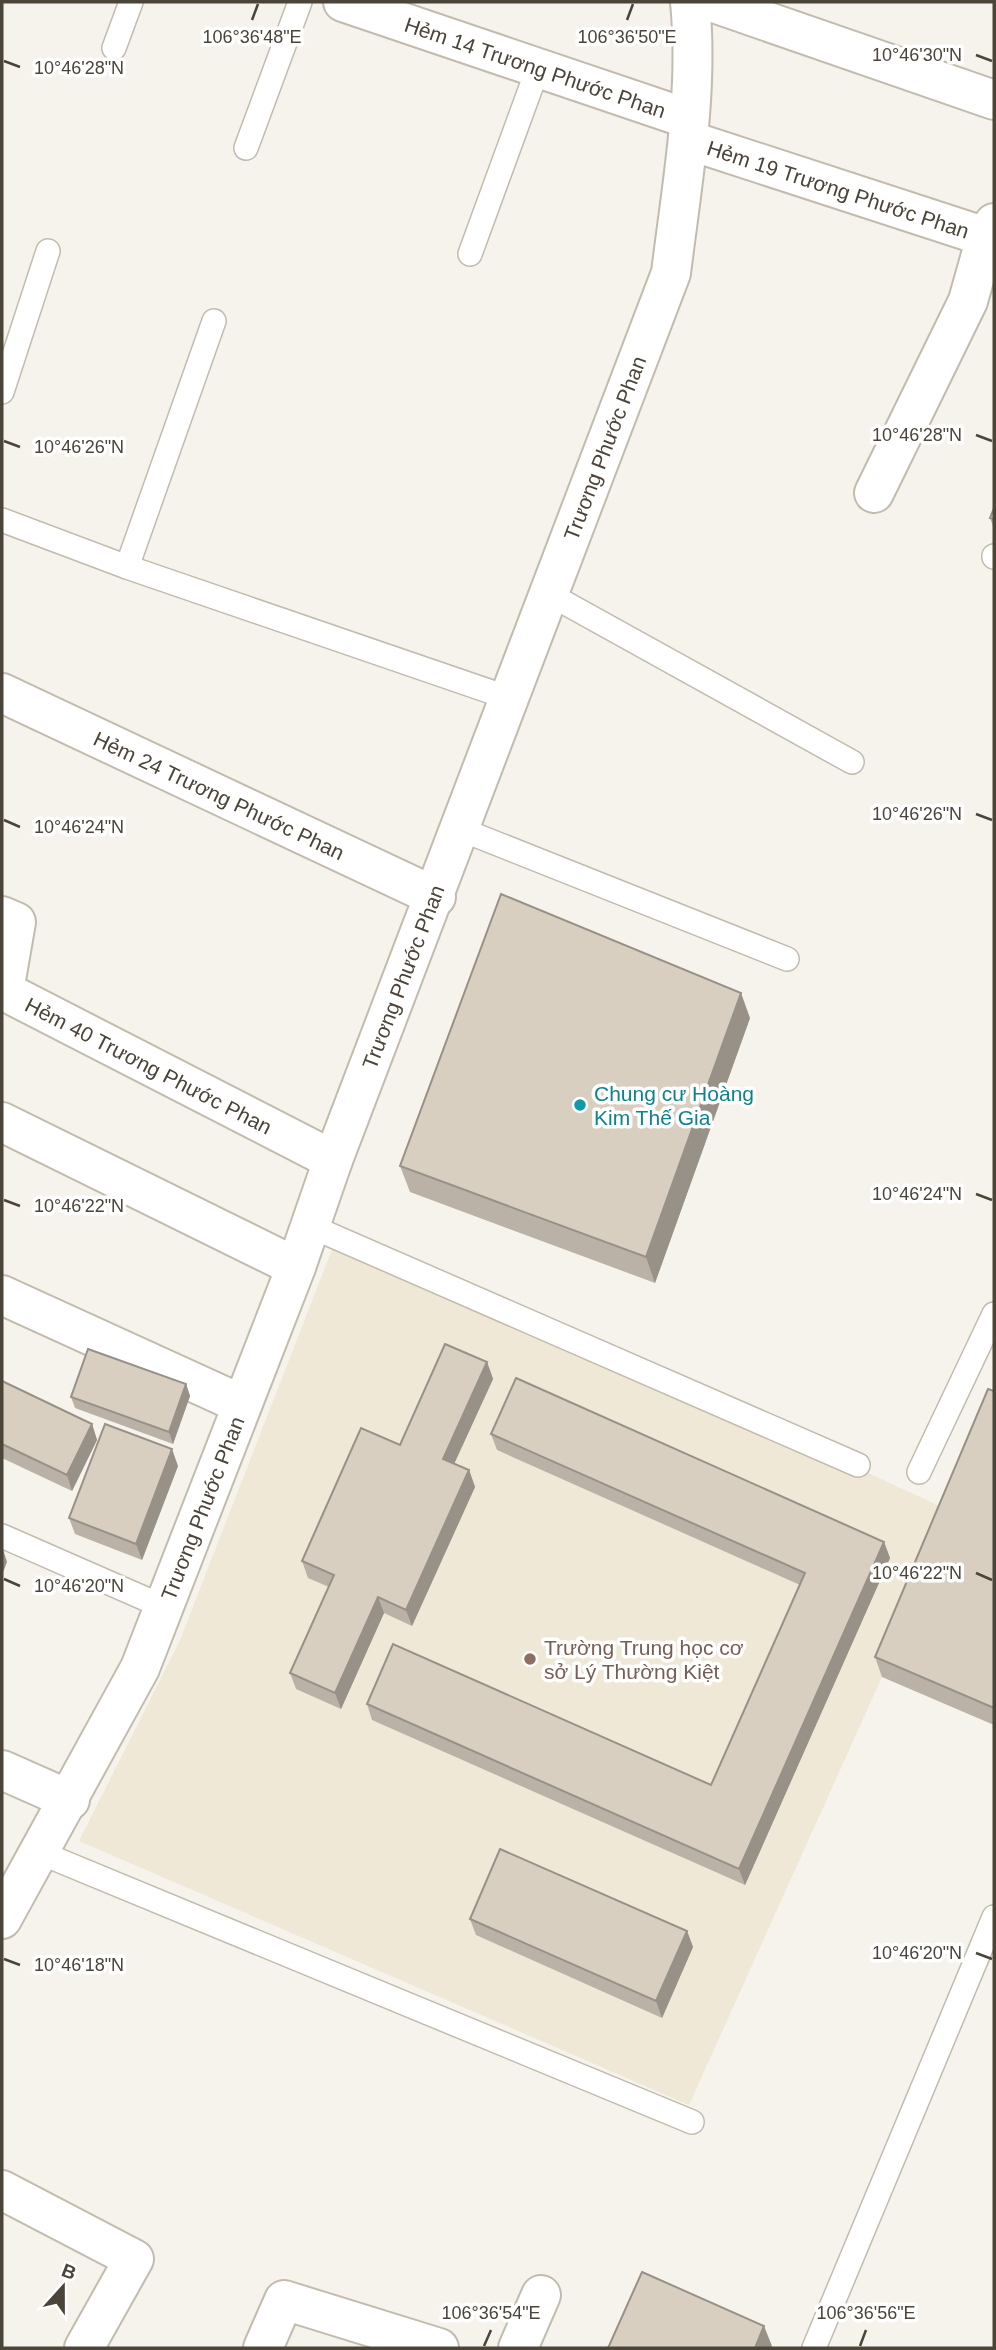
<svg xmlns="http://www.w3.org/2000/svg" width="996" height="2350" font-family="Helvetica,sans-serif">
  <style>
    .education { fill: #efe8d6 }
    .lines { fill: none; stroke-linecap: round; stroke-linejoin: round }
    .service-casing { stroke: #c2bbae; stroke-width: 26 }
    .minor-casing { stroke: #c2bbae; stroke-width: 42 }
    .service { stroke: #fff; stroke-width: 23 }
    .minor { stroke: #fff; stroke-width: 38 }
    .wall { fill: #bab2a6 }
    .shaded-wall { fill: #979187 }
    .building { fill: #d8cfc1; stroke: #979187; stroke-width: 2 }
    .ticks { fill: none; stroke: #4b4439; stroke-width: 2.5 }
    .culture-dot { fill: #0f9aa8; stroke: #fff; stroke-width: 2.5 }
    .education-dot { fill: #8d6e63; stroke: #fff; stroke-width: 2.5 }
    .labels { text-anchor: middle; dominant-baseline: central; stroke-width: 7; stroke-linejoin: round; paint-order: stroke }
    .street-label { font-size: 21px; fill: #4b4439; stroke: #fff }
    .culture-label { font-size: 21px; fill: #0d838f; stroke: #fff; text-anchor: start }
    .education-label { font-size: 21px; fill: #785e54; stroke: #fff; text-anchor: start }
    .ticks-label { font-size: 18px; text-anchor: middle; fill: #4b4439; stroke: #fff; stroke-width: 7; stroke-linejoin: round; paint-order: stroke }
  </style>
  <rect width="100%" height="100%" fill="#f6f3ec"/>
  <polygon class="education" points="340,1229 948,1510 882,1677 689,2105 79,1841 180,1640"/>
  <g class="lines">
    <g class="service-casing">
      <g id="service">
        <polyline points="114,48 131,2"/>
        <polyline points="246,148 300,2"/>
        <polyline points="470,254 538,68"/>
        <polyline points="2,392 48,251"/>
        <polyline points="2,520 127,567 509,698"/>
        <polyline points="994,556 994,557"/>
        <polyline points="127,567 214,321"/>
        <polyline points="549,594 852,762"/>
        <polyline points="460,829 787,959"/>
        <polyline points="310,1226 858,1465"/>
        <polyline points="919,1472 994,1314"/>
        <polyline points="2,1536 164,1607"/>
        <polyline points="41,1853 692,2122"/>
        <polyline points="814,2348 994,1917"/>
      </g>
    </g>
    <g class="minor-casing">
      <g id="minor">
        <path id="s1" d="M343,2L689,119"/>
        <polyline points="711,2 994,100"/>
        <path id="s2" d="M688,140L986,237"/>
        <polyline points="874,493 968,301 986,237 994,223"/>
        <path id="s3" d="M2,693L436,897"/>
        <path id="s4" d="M2,916L16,922L4,991L333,1160"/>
        <polyline points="2,1122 296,1267"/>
        <polyline points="2,1295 241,1404"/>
        <polyline points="2,1770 70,1800"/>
        <path id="s5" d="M2,1919L140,1668L296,1267L333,1160L671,273C682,183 699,92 690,2"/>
        <polyline points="2,2190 134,2259 84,2348"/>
        <polyline points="263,2348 284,2300 439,2348"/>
        <polyline points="518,2348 541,2295"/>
      </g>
    </g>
    <use href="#service" class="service"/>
    <use href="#minor" class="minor"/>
  </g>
  <g class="wall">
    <polygon points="994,508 994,529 990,518"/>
    <polygon points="750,1018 655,1283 410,1192 400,1166"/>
    <polygon points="487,1362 493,1379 454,1464 469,1470 475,1487 412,1626 384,1613 341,1709 296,1689 290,1673 329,1587 308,1578 302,1561 400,1445"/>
    <polygon points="2,1381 92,1424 97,1440 72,1491 2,1458"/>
    <polygon points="186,1384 190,1396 173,1444 75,1408 71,1397"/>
    <polygon points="994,1391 994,1725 882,1677 875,1657"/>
    <polygon points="491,1434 884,1542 890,1558 745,1885 372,1720 367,1704 711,1785 800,1585 497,1450"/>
    <polygon points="178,1466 142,1560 75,1534 69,1518"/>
    <polygon points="470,1919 687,1931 693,1947 662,2018 476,1935"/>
  </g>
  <g class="shaded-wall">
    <polygon points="741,993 750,1018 655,1283 646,1257"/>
    <polygon points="487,1362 493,1379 449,1475 443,1459"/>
    <polygon points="186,1384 190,1396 173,1444 169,1432"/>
    <polygon points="92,1424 97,1440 72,1491 67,1475"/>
    <polygon points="172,1449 178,1466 142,1560 136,1544"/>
    <polygon points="469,1470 475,1487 412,1626 406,1610"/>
    <polygon points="884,1542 890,1558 745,1885 739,1869"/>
    <polygon points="2,1546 7,1562 2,1575"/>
    <polygon points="378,1597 384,1613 341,1709 335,1693"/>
    <polygon points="687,1931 693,1947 662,2018 656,2001"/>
    <polygon points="764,2326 772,2346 771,2348 755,2348"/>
  </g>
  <g class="building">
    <polygon points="994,508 994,519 990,518"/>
    <polygon points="501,894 741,993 646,1257 400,1166"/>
    <polygon points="445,1344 487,1362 443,1459 469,1470 406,1610 378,1597 335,1693 290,1673 334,1575 302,1561 361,1428 400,1445"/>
    <polygon points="88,1349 186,1384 169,1432 71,1397"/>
    <polygon points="516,1378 884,1542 739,1869 367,1704 393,1644 711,1785 805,1573 491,1434"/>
    <polygon points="2,1381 92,1424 67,1475 2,1444"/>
    <polygon points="988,1389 994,1391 994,1708 875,1657"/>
    <polygon points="105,1424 172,1449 136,1544 69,1518"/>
    <polygon points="500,1849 687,1931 656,2001 470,1919"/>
    <polygon points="642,2272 764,2326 755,2348 608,2348"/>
  </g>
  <path class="ticks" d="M252,20L258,4M627,20L633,4M976,55L992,61M4,61L20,67M976,435L992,441M4,441L20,447M976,814L992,820M4,820L20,827M976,1194L992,1200M4,1200L20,1206M976,1573L992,1580M4,1579L20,1586M976,1953L992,1959M4,1959L20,1965M484,2346L491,2330M860,2346L866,2330"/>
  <circle class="culture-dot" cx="580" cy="1105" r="7"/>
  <circle class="education-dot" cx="530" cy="1659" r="7"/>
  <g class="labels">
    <g class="street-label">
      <text stroke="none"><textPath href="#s1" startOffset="203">Hẻm 14 Trương Phước Phan</textPath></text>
      <text stroke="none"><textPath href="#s2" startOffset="158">Hẻm 19 Trương Phước Phan</textPath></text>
      <text stroke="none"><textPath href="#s5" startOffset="1592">Trương Phước Phan</textPath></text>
      <text stroke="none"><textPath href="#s3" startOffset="240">Hẻm 24 Trương Phước Phan</textPath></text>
      <text stroke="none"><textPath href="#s5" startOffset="1026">Trương Phước Phan</textPath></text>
      <text stroke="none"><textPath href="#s4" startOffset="248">Hẻm 40 Trương Phước Phan</textPath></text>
      <text stroke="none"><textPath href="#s5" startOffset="458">Trương Phước Phan</textPath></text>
    </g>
    <g class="culture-label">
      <text x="594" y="1093">Chung cư Hoàng<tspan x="594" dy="24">Kim Thế Gia</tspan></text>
    </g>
    <g class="education-label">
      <text x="544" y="1647">Trường Trung học cơ<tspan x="544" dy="24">sở Lý Thường Kiệt</tspan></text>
    </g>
  </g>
  <g class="ticks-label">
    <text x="252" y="43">106°36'48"E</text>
    <text x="627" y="43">106°36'50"E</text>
    <text x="917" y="61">10°46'30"N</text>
    <text x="79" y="74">10°46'28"N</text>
    <text x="917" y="441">10°46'28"N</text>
    <text x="79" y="453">10°46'26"N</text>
    <text x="917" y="820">10°46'26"N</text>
    <text x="79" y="833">10°46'24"N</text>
    <text x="917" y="1200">10°46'24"N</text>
    <text x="79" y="1212">10°46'22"N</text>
    <text x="917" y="1579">10°46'22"N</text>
    <text x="79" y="1592">10°46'20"N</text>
    <text x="917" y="1959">10°46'20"N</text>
    <text x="79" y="1971">10°46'18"N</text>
    <text x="491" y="2319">106°36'54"E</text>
    <text x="866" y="2319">106°36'56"E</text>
  </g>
  <rect width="996" height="2350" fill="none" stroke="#4b4439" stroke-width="7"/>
  <g transform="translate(63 2287) rotate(21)" stroke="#ffffff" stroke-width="5" paint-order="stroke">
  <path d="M0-5L12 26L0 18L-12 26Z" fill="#4b4439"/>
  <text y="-10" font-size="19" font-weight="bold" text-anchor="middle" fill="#4b4439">B</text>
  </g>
</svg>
